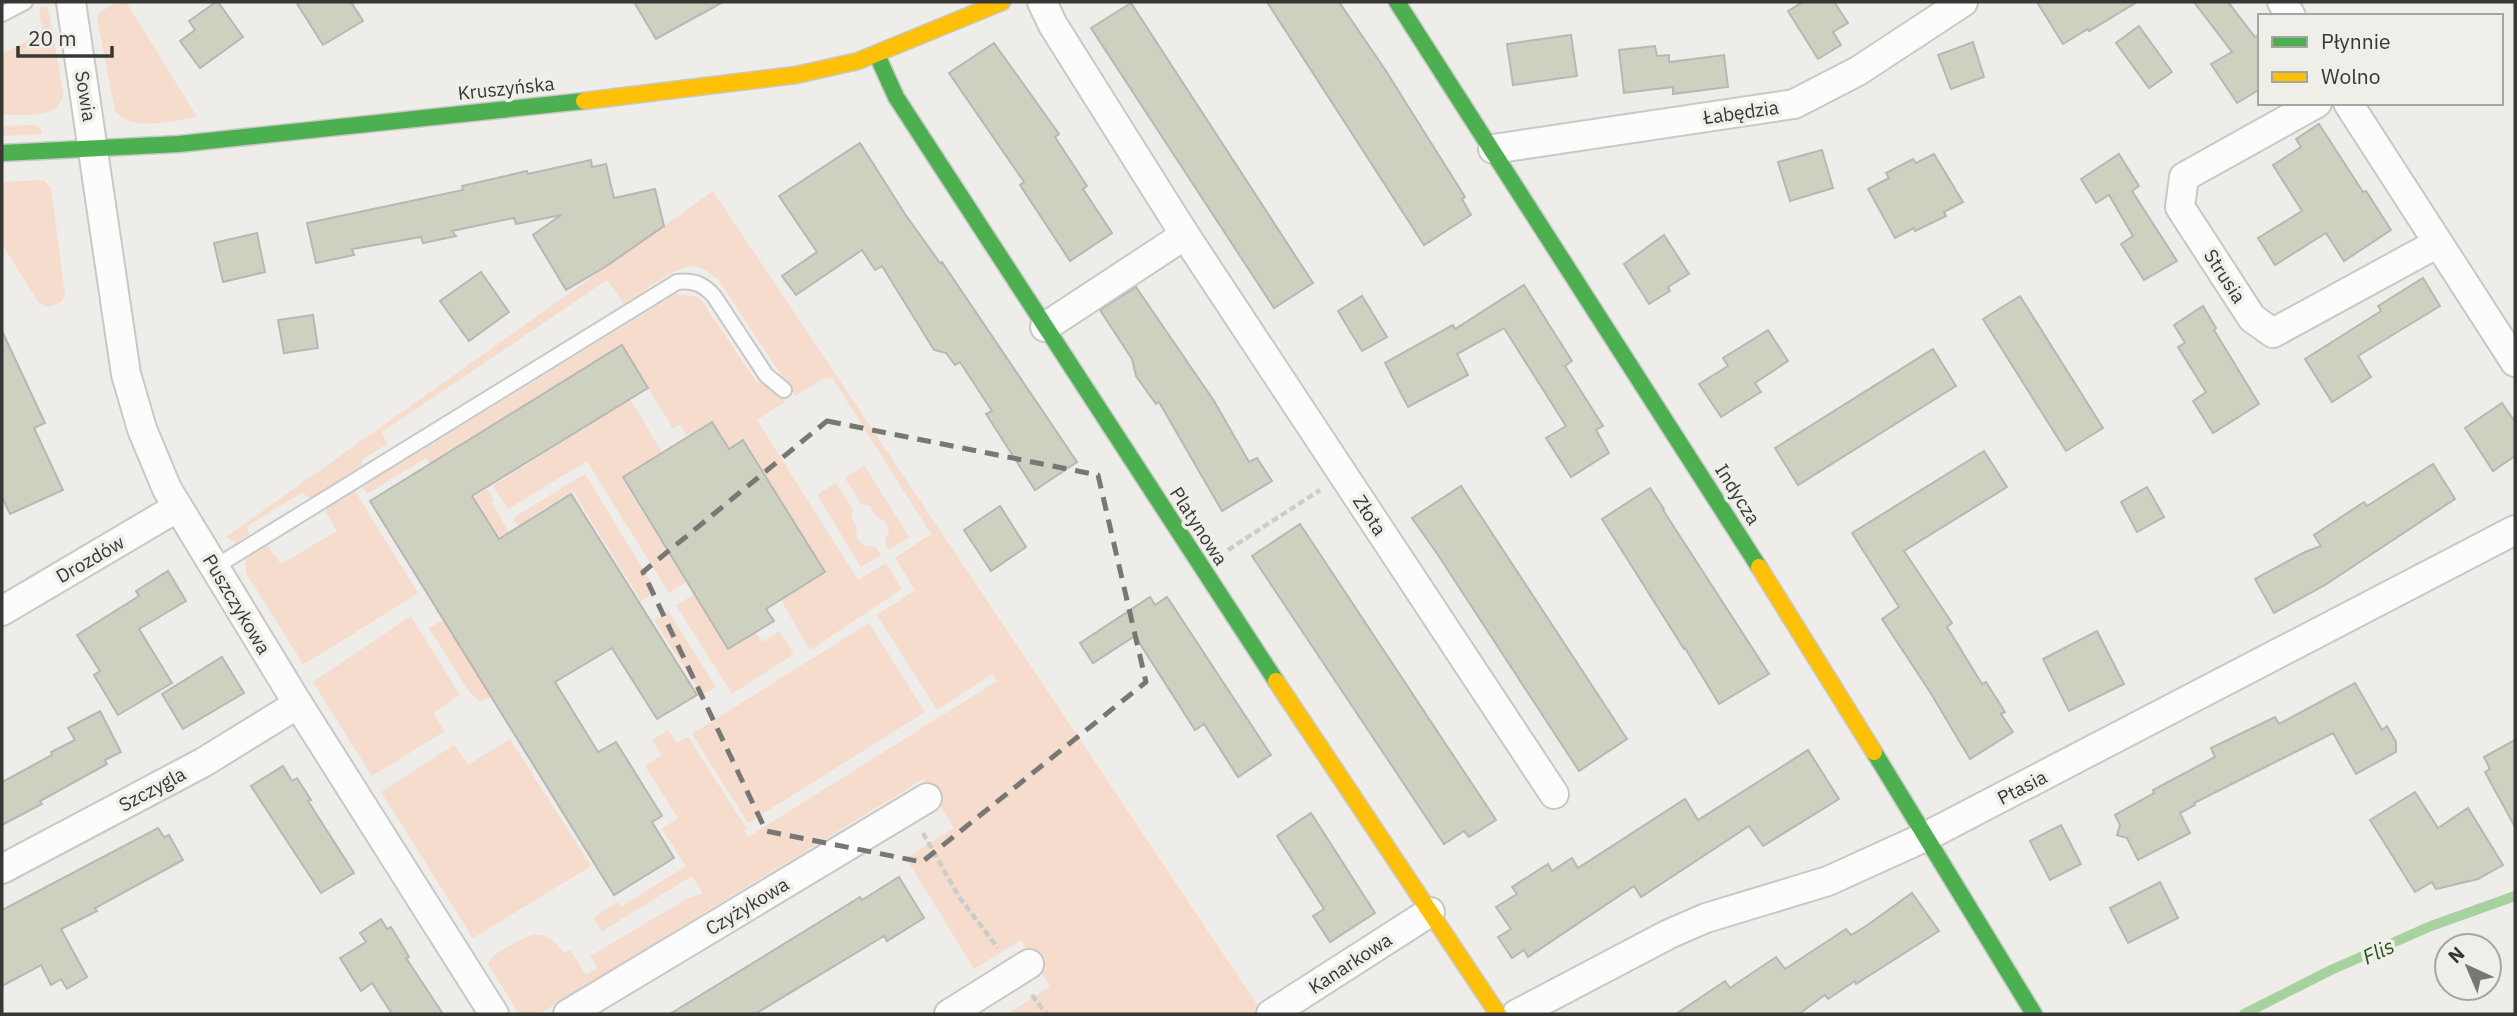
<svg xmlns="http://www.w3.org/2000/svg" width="2517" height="1016" font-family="'IBM Plex Sans',sans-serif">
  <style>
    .green { fill: #f5dccc }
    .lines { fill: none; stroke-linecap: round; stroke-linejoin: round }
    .stream { stroke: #a8d1a0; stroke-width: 10 }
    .building { fill: #ced1bf; stroke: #b8b7b5; stroke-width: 2 }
    .lane-casing { stroke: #c8c8c5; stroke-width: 18 }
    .street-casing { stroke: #c8c8c5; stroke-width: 32 }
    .fast-casing { stroke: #c8c8c5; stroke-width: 19 }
    .slow-casing { stroke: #c8c8c5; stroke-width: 19 }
    .path { stroke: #cccccb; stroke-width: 4.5; stroke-dasharray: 7 3.5; stroke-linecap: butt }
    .lane { stroke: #fcfcfc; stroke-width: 14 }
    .street { stroke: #fcfcfc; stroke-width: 28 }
    .fast { stroke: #4caf50; stroke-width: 16 }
    .slow { stroke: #ffc107; stroke-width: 16 }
    .marked { fill: none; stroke: #777774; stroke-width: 5; stroke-dasharray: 14 9; stroke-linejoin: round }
    .labels { text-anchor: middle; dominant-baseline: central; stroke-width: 7; stroke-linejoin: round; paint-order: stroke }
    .street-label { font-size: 19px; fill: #373734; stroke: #efeee9 }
    .water-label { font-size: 21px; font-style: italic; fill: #205815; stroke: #efeee9 }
  </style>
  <rect width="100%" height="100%" fill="#eeedea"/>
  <g class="green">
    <path d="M117,2H126L197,117C173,120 133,133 115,111L97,17L99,13Z"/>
    <path d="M42,7H47L49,11L63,93C61,121 22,114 2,115V54L40,34L42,27L39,13Z"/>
    <polygon points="35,125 41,129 42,134 2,136 2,126"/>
    <polygon points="43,180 51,188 65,295 61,302 48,307 39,303 2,244 2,182"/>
    <path d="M713,191L1260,1009L1252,1014H1007L1050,987L1021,940L974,969L906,858L954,828L923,779L539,1014H519L488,964C492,954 501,951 510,946C534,931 546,929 564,953L570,950L586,975L597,968L590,956L685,900L703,893L692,876L602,931L593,918L617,902L621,907L686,866L662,829L678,818L645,766L662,755L652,740L668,730L677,743L688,737L747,829L744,831L748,837L997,681L992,674L937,710L877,615L915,590L895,558L931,534L833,379L824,378L795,396L718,279C710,274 703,267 693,266C676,266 639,294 624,304L607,280L382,432L387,444L363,459L362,465L311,498L307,497L303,492L247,526L249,534L236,543L226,537Z"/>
    <polygon points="676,294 695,296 702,301 756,381 780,393 785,402 757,420 858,580 886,563 902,589 810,650 781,600 826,573 744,438 729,447 712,421 687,436 680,424 673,429 622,344 430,463 426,458 367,494 362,487"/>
    <polygon points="630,399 662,452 621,477 686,582 669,593 587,461 508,509 493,486"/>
    <polygon points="864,465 909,537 889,550 885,542 889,531 886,522 875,515 870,506 861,504 845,478"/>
    <polygon points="585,474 656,591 641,601 573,491 530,517 576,595 555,588 513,518"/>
    <polygon points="836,483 853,510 851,516 856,526 857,539 865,546 876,547 881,555 861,567 817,495"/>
    <polygon points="487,489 494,500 491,502 541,585 529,584 474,497"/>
    <polygon points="355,491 418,593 326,651 303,664 246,573 245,559 267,545 281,564 337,531 326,513 327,508"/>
    <polygon points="694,595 728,650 756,633 762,642 779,631 794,654 732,694 676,605"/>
    <polygon points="668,611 716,687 702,695 654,620"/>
    <polygon points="411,616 460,695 433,713 445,731 372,776 313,682"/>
    <polygon points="443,620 491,697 481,702 470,693 429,628"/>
    <polygon points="869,623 925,712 748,823 692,734"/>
    <polygon points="510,739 591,866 473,938 381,792 454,745 468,765"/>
  </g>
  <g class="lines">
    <polyline class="stream" points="2244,1014 2331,970 2431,926 2515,896"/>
  </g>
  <g class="building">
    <polygon points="216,2 218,2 243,37 200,68 180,41 195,30 189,21"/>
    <polygon points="296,2 351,2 363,21 323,45"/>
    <polygon points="634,2 723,2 656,39"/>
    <polygon points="1267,2 1339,2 1386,71 1465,197 1462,199 1471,215 1424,245"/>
    <polygon points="1803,2 1834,2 1848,23 1833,32 1841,45 1818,59 1788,11"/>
    <polygon points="2037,2 2137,2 2089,31 2088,29 2063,44"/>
    <polygon points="2194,2 2228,2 2255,37 2260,35 2260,89 2237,103 2211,64 2232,52"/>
    <polygon points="1131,3 1313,283 1274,308 1091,28"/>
    <polygon points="2139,26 2172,72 2149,88 2116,43"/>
    <polygon points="1571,35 1577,76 1513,85 1507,44"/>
    <polygon points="1973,42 1984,77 1951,89 1938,55"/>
    <polygon points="994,43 1059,134 1055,137 1087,186 1083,189 1112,233 1070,261 1020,185 1024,182 949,73"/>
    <polygon points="1655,46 1657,56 1669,55 1669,62 1724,55 1728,87 1673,94 1673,87 1624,93 1619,50"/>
    <polygon points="2319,124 2363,192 2366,191 2391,230 2344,261 2326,233 2275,265 2258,238 2302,211 2273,165 2301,147 2296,139"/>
    <polygon points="860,143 905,214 940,263 942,262 1077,462 1035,490 986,414 992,411 960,362 955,365 946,353 934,350 882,266 875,270 862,250 796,295 782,276 817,252 779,196"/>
    <polygon points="1822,150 1833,188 1790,201 1778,162"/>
    <polygon points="1934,154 1963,202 1944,212 1946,216 1915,231 1914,228 1895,238 1868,189 1889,178 1886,173 1913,159 1916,163"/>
    <polygon points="2119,154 2139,186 2132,191 2177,261 2144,280 2121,244 2133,236 2109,195 2096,203 2081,179"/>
    <polygon points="591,160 592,167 606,164 614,198 655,189 664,226 605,267 566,290 533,235 561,215 516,224 514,218 452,231 456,236 423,243 421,237 352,249 354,255 316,263 307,223 463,190 462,186 527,171 528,174"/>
    <polygon points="257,233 265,272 223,282 214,243"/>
    <polygon points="1664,235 1689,274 1668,287 1670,291 1649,304 1624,264"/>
    <polygon points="481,272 509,312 469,341 440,301"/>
    <polygon points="2423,278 2440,306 2358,356 2371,377 2332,402 2305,359 2381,311 2378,306"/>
    <polygon points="1524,285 1572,361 1565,366 1603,426 1596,430 1609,453 1571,477 1546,438 1566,426 1504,328 1457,354 1468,375 1408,407 1385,363 1453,325 1455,329"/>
    <polygon points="1136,287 1214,401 1249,462 1257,458 1272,481 1222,511 1159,402 1156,404 1136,376 1132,359 1100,310"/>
    <polygon points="1362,296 1387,337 1362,351 1338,311"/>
    <polygon points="2020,296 2103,428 2066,451 1983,319"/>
    <polygon points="2203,306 2216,328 2214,330 2259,404 2213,433 2193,401 2206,392 2178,347 2185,343 2174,325"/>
    <polygon points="313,315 318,348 284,353 278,320"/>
    <polygon points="1768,330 1788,361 1755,383 1761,392 1721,417 1699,384 1728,366 1723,358"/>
    <polygon points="2,331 45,423 34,428 63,490 10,514 2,497"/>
    <polygon points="622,345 648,388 472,496 499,539 571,494 697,695 657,719 612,648 555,682 598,752 616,742 662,816 652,822 674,858 614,895 370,501"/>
    <polygon points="1933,349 1956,386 1798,485 1775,448"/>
    <polygon points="2502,403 2515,422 2515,456 2493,471 2465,428"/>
    <polygon points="712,422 729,449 743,440 825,572 766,609 774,621 728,649 623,477"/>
    <polygon points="1984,451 2007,487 1904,551 1952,623 1947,627 1982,684 1986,682 2005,712 2001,714 2013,732 1970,759 1930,692 1882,619 1899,607 1852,533"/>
    <polygon points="2433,464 2455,499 2325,585 2274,613 2255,579 2305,552 2321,546 2314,535 2364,502 2367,506"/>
    <polygon points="1461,486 1627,739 1579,771 1438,555 1412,518"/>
    <polygon points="2147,487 2164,517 2137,532 2121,502"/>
    <polygon points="1650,488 1664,509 1663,510 1769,674 1719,704 1685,648 1684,649 1602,519"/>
    <polygon points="1000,506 1026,547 991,571 964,530"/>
    <polygon points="1300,524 1496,820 1469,837 1464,831 1444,844 1252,556"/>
    <polygon points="168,571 186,601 139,629 172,683 118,715 94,675 100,671 77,635 139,596 136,591"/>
    <polygon points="1150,597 1155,605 1167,597 1271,755 1238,777 1204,724 1195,730 1135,636 1093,663 1080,643"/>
    <polygon points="2097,631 2124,684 2069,711 2043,659"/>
    <polygon points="222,657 244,693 183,729 162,694"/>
    <polygon points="2355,683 2382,730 2387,726 2396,742 2396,752 2356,774 2333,733 2194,803 2195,805 2180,813 2190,833 2138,860 2127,838 2117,835 2120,825 2115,815 2154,793 2153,790 2215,757 2211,748 2275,717 2279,724"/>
    <polygon points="100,711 121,752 105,760 107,764 40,801 42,804 2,825 2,782 52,755 51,752 75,740 68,728"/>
    <polygon points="2515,740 2515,827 2485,772 2490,769 2484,757"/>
    <polygon points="1808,750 1839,799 1763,846 1749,826 1641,897 1634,886 1528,957 1524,950 1512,958 1498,937 1511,929 1496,907 1517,894 1512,887 1548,864 1552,871 1572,858 1578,868 1685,799 1698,820"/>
    <polygon points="283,766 292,781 297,778 311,800 308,801 354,873 321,893 251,786"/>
    <polygon points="2415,792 2438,828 2468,808 2503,865 2478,879 2436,889 2432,882 2415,892 2370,820"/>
    <polygon points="1311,813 1375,913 1330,942 1313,916 1324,909 1277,836"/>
    <polygon points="2061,825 2081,864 2050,880 2030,841"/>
    <polygon points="158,828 164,837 169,835 183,860 95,908 97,911 61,929 87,977 67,989 61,979 51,985 41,965 2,986 2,910"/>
    <polygon points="899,877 924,918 887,941 884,936 755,1014 670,1014 860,897 862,900"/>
    <polygon points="2160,882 2178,918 2128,943 2110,908"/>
    <polygon points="1912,893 1939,931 1856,984 1855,981 1828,999 1825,995 1799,1014 1676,1014 1725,981 1730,988 1776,957 1785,969 1846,929 1851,935 1866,926"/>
    <polygon points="381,919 387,929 391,927 409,957 406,958 443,1014 392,1014 372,983 361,991 340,958 366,942 360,933"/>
  </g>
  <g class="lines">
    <g class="lane-casing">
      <g id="lane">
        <polyline points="2,14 25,2"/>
        <path d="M215,567L677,282C694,280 703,284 714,296L766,375L784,390"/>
      </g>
    </g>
    <g class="street-casing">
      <g id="street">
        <polyline points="71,2 126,374 142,429 167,489 298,704 494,1014"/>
        <polyline points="1042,2 1053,25 1185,235 1554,794"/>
        <polyline points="2282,2 2291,16"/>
        <polyline points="2317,103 2184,177 2180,207 2252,318 2273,333 2438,243"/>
        <polyline points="2348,103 2515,362"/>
        <polyline points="1493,149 1794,104 1858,71 1963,2"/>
        <polyline points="1045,327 1185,235"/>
        <polyline points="2,611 178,507"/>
        <polyline points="2,869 204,762 298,704"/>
        <polyline points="568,1014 927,798"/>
        <polyline points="949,1014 1029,964"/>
        <polyline points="1271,1014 1430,912"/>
        <polyline points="1517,1014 1669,934 1706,918 1828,881 1927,836 2515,530"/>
      </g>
    </g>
    <g class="fast-casing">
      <g id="fast">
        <polyline points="1397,2 1759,567"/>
        <polyline points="877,55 896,97 1276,681"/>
        <polyline points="2,153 179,144 584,101"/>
        <polyline points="1874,752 2034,1014"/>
      </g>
    </g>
    <g class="slow-casing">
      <g id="slow">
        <polyline points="584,101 796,75 858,61 1002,2"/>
        <polyline points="1759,567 1874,752"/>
        <polyline points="1276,681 1498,1014"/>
      </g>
    </g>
    <g class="path">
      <polyline points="1228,550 1320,490"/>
      <polyline points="923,833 959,897 998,948"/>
      <polyline points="1032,995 1046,1014"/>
    </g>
    <use href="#lane" class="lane"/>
    <use href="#street" class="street"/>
    <use href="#fast" class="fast"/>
    <use href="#slow" class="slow"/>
  </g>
  <path class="marked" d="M827,421L1098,475L1146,682L922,862L766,831L643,572Z"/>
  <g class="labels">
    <g class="street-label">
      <text transform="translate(506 88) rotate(-6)">Kruszyńska</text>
      <text transform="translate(86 96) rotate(81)">Sowia</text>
      <text transform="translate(1741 112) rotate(-8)">Łabędzia</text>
      <text transform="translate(2225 276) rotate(57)">Strusia</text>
      <text transform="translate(1738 494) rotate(58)">Indycza</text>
      <text transform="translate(1370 515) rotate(57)">Złota</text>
      <text transform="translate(1199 526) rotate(57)">Platynowa</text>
      <text transform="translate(90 559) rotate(-30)">Drozdów</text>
      <text transform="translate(237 604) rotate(59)">Puszczykowa</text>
      <text transform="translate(2022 787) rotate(-27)">Ptasia</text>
      <text transform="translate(152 789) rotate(-28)">Szczygla</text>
      <text transform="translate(747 906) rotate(-31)">Czyżykowa</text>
      <text transform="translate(1350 963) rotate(-33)">Kanarkowa</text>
    </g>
    <g class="water-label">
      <text transform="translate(2378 951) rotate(-25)">Flis</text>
    </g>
  </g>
  <rect width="2517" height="1016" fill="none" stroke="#373734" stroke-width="7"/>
  <rect x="2258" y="14" width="245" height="91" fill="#efeee9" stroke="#a5a5a1" stroke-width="2"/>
  <rect x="2272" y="37" width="35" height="10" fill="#4caf50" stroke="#a5a5a1" stroke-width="2"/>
  <text x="2321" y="49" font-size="21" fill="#373734">Płynnie</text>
  <rect x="2272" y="72" width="35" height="10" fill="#ffc107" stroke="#a5a5a1" stroke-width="2"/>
  <text x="2321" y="84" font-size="21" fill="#373734">Wolno</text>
  <g transform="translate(2468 967) rotate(316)"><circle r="33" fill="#efeee9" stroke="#a5a5a1" stroke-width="2"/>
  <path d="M0-5L12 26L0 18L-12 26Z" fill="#777774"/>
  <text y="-10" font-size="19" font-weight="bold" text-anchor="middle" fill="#373734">N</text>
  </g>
  <path d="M18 46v10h94v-10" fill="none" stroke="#373734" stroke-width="3.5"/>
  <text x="28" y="46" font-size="21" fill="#373734" stroke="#efeee9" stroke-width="5" paint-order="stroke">20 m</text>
</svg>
